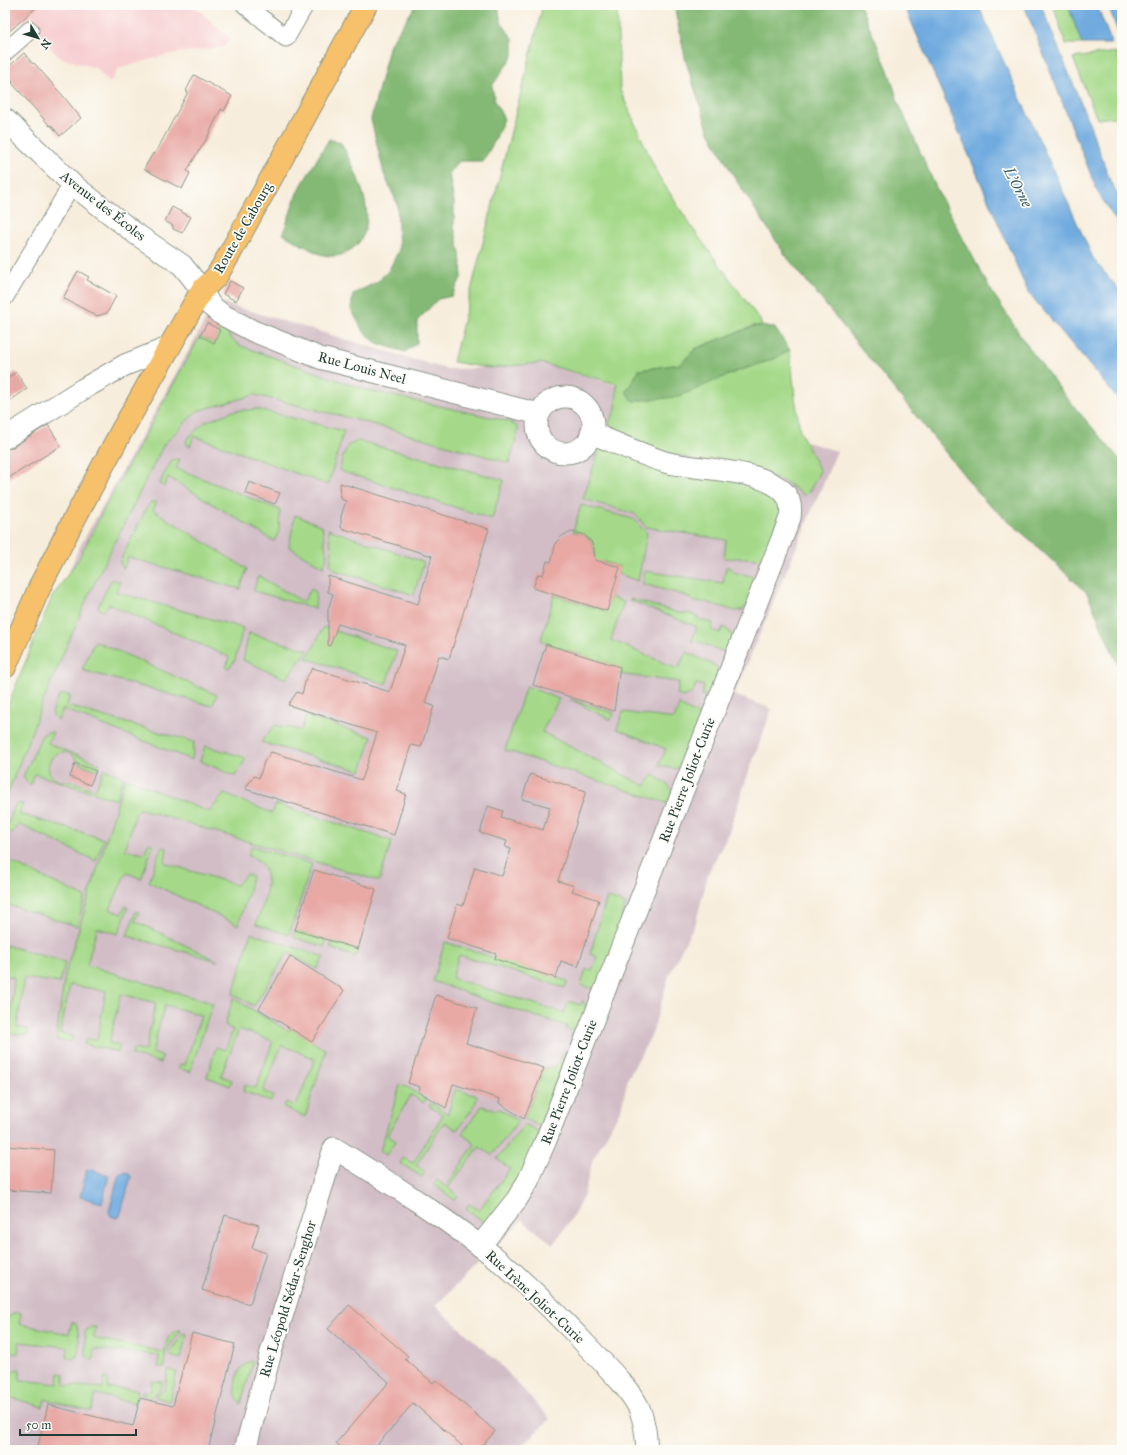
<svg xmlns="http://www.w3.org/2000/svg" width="1127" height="1455" font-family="'IM FELL Great Primer',serif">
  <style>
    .built { fill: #f7cfd1 }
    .industrial { fill: #d2bdc6 }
    .green { fill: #a5d989; stroke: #628b5e }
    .forest { fill: #84b975; stroke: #527b54 }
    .water { fill: #6faadf; stroke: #47748a }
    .building { fill: #e8a8a4 }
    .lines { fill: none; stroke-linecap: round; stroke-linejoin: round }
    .minor-casing { stroke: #8b9588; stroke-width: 19 }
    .tertiary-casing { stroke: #8b9588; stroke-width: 23 }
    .primary-casing { stroke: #8b9588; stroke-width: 24 }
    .minor { stroke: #fff; stroke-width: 17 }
    .tertiary { stroke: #fff; stroke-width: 21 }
    .primary { stroke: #f7c06b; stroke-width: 22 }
    .labels { text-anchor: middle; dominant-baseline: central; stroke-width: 3.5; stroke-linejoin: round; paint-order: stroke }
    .street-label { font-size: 14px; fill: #1f3d34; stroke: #fdfcf7 }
    .water-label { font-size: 15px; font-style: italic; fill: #375e67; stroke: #fdfcf7 }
  </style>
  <rect width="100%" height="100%" fill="#fdfcf7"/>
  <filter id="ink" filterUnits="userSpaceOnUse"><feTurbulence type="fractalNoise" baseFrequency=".025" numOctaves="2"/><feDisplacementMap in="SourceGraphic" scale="8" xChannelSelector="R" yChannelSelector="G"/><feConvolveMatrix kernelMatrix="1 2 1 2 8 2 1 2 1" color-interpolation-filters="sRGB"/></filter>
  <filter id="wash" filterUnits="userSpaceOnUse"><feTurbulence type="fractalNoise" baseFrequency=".012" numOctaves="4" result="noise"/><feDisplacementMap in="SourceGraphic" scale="16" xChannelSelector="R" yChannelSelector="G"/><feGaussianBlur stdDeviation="0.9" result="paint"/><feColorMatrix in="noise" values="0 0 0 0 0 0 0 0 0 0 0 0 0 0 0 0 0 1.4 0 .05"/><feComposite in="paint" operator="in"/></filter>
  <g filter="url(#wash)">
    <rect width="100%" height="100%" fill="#f7eddc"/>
    <polygon class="built" points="5,5 193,5 230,39 224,47 169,54 118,69 110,83 96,68 60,58 36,32 34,34 22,21 5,35"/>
    <polygon class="industrial" points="216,301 446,369 489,368 541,363 837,451 734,695 772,709 747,777 728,835 709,871 696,921 669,975 652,1034 628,1078 621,1109 593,1159 583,1197 570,1221 553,1244 522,1220 435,1306 497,1361 550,1419 517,1450 5,1450 5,724 78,550"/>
    <g class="green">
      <polygon points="543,5 617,5 620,90 658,175 693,229 760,320 762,327 754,326 695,349 681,364 639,370 738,371 774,359 790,350 795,397 800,431 820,471 810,490 805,496 784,481 663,452 628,440 609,428 610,420 616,409 617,384 541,363 489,368 453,362"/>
      <polygon points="1053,5 1068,5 1082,44 1066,44"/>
      <polygon points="1116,52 1122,68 1122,116 1097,119 1073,58"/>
      <polygon points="223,329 236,343 241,346 366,390 508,421 518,427 518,432 509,463 358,420 255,395 197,411 164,444 89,594 44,699 5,801 5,712 52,597 79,558 105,507 200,336 214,343 220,330"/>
      <polygon points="257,409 344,431 328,485 194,436 190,446 187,445 186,440 205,422 234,411"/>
      <polygon points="359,441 504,480 492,519 340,471 342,459 348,445"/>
      <path d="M600,446L744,480L771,492L783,509L763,559C754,560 746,557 737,558C732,558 729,559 724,558L726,540L646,527L635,514L583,499Z"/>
      <polygon points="180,459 176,468 280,510 279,532 274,541 168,477 164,487 160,484 163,476 172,460"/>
      <polygon points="151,502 157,502 153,510 247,569 240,589 128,557 124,568 122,567 120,561 146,509"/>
      <path d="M581,505L633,519L647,533L638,581L618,574L620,567L604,562L592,563C599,547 590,533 573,532Z"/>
      <polygon points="295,515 322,526 327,557 323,567 289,547"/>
      <polygon points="328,529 424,562 414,595 335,570 330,564 332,552"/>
      <polygon points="726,567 729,567 733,572 751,576 755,579 756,584 747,606 742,610 735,611 706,602 694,602 687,596 643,584 645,571 723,583"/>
      <polygon points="259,576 303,602 311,589 316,592 315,609 254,591 257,578"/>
      <polygon points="111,580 120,581 116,592 243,628 235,660 229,668 226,667 229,657 109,604 103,612 98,607"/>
      <path d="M554,595L606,611L611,597L624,602L611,640L678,669L686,652L716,666L719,671C716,684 717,693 702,696L704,686L696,684L692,694H690L684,697L677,695L679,682L618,674L619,667L547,644L541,640Z"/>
      <polygon points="630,599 679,613 692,614 701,620 713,623 711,630 720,633 723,627 729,631 733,637 728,651 721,651 697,641 691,643 697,627 629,600"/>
      <polygon points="323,627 397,651 386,684 306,658 314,647"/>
      <polygon points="249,633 308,650 286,679 243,660"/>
      <polygon points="95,641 217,695 212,706 82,670"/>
      <polygon points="526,686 559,699 542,732 645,786 653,775 665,782 673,791 669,804 505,750"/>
      <path d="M64,694L70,696L67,706L194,742L192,760L63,709L58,720C47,715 56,703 59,696Z"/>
      <polygon points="570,699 614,713 611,720"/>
      <polygon points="679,705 698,715 701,720 685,763 675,769 659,765 666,749 617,729 623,712 674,719"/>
      <polygon points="306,716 372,737 361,771 261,742 275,725 301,730"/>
      <path d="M48,732H53L48,743L100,764L97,770C92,768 85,766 80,763C75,760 74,753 66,752C51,750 42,769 54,778C60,783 66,780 72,782C80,783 87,788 95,790L104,769L123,777L116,800L35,774L30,786L23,777L42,735Z"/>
      <polygon points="205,746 244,757 246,759 235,776 200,761"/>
      <polygon points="125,778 209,812 224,794 272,813 276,804 392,841 379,881 140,809 136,812 125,850 144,853 149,843 153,845 141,879 128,873 124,877 110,909 121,914 126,906 128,908 118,934 97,928 87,965 208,1002 213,1003 190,1072 178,1068 180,1064 185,1065 201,1015 165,1005 152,1053 162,1056 161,1063 132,1055 133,1049 145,1051 156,1003 121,994 109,1043 120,1045 118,1052 84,1044 86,1039 97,1040 106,991 70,985 60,1033 72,1036 71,1042 56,1040 65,974"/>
      <polygon points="18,804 23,804 19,814 104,839 96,861 18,824 12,834 6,829 15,805"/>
      <path d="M251,846L312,864L289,935L256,924C262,905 276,879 259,862C257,859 252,857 248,856Z"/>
      <polygon points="163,847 167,848 165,863 237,885 246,874 252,876 249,891 238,925 149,882 161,848"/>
      <polygon points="5,859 85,897 77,926 5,904"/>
      <polygon points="607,897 626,904 621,916 626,918 599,985 593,989 581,985 586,969 592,970 597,957 590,954"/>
      <polygon points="136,911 139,912 135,921 218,961 127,936"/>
      <polygon points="295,930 324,939 331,930 324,947 293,937"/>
      <polygon points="335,931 338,932 335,942 358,949 355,957 330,948"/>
      <polygon points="251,933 324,957 317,969 288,952 254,1006 233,994"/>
      <polygon points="445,942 567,981 565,988 459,955 452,978 564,1013 568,1002 571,1002 581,1005 583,1000 587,1010 579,1036 571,1039 573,1031 566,1029 567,1026 490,1002 433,981"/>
      <polygon points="5,945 65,962 60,983 24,978 17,1027 28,1029 27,1035 5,1033 5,1026 10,1026 14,977 5,976"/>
      <polygon points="233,998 288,1031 290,1028 326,1050 305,1117 284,1107 286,1102 296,1106 315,1059 282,1045 263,1091 273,1096 271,1102 243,1091 245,1085 256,1088 273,1041 239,1029 221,1076 232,1080 230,1086 207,1077 216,1047 225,1050 233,1030 225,1025"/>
      <path d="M563,1052L569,1057L543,1128L524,1119L544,1068C558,1069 559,1063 563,1052Z"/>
      <polygon points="400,1085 409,1088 426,1100 424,1103 411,1095 387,1135 396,1141 386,1155 380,1151"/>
      <polygon points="455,1089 477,1096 475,1105 457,1130 444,1122 416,1165 425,1172 422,1177 400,1163 403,1158 413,1163 443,1115 429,1106 431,1103 448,1114"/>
      <polygon points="482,1106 495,1110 500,1109 518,1121 492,1155 479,1147 448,1188 458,1196 454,1200 433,1184 437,1180 446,1187 475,1144 462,1134"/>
      <polygon points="525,1124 540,1132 527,1169 490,1220 483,1222 466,1208 469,1204 479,1210 510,1169 497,1159"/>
      <path d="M15,1313H21L19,1324L69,1334L72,1322L76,1324C79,1332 81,1350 76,1357L71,1359L67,1358L68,1347L19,1342L18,1354C1,1351 5,1333 5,1320L7,1317Z"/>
      <path d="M92,1327H96L94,1338L164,1352C167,1342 167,1331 181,1330L165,1352V1367H158L159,1355L94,1349L93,1360H90L86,1356L85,1333L86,1330Z"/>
      <polygon points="184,1333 187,1334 181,1359 170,1356 169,1352"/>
      <path d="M253,1361L241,1404C229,1393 236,1363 253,1361Z"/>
      <path d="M20,1369V1380L58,1384L59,1373L64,1374V1385L103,1388L104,1377L108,1378V1388L138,1390L135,1403L96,1394L91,1411L45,1399L43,1407L6,1396C3,1384 5,1371 20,1369Z"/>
      <polygon points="168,1370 177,1372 170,1401 155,1397 156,1395 165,1389"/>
      <polygon points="152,1381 163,1382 160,1389 151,1397 142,1394 142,1391 151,1391"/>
    </g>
    <g class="forest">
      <polygon points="416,5 498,5 501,22 513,39 513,56 492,86 495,102 504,119 494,142 483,161 459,161 449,174 454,202 454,227 460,253 462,276 452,296 438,299 417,321 417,343 405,352 376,343 363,331 351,309 353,294 377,282 389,270 399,250 397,203 384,174 371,119 390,44"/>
      <polygon points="674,5 860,5 888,70 899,104 938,192 989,287 1024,341 1065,396 1122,462 1122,669 1119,667 1087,593 1028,538 985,501 786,256 736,180 709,132 686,62"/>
      <path d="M329,139L341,143C355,170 384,224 353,248C343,255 337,258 324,255C316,254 292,239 283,234L297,193Z"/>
      <polygon points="754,326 774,327 790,350 774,359 738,371 677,397 633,401 626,392 639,370 681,364 695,349"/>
    </g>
    <g class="water">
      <polygon points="904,5 978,5 1094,260 1122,293 1122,404 1028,292"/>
      <polygon points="1024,5 1041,5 1089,123 1111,183 1122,200 1122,230 1098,193"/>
      <polygon points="1068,5 1097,5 1112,44 1082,44"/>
      <polygon points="1108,5 1122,5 1122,43"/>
      <polygon points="87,1169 109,1175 102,1203 80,1197"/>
      <polygon points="124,1172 129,1174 131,1177 120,1216 116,1218 111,1216 109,1212 119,1174"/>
    </g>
    <g id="blocks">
      <g class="building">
        <polygon points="5,5 39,5 5,35"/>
        <polygon points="24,53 33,64 34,63 64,97 81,118 60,136 51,125 50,126 12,83 13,82 5,73 5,70"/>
        <polygon points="194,75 232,96 224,111 221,109 205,142 199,151 199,150 187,171 190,173 182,189 144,169 153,153 155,154 188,92 186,91"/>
        <polygon points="172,207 191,217 182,233 173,229 173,226 165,221"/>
        <polygon points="78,271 89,277 87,280 116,296 107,313 97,316 63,298"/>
        <polygon points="230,281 243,288 236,301 223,294"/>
        <polygon points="207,323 220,330 214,343 200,336"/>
        <polygon points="16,372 27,389 5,404 5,380"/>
        <polygon points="48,425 61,446 5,480 5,450 11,448"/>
        <polygon points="249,482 280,493 275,504 245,493"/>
        <polygon points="340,483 489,529 449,659 439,656 425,703 434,706 421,747 411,745 397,791 406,794 394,835 245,789 254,776 259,778 264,762 271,752 362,780 377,733 288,705 297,692 302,694 306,678 313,668 390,692 405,645 338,624 330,646 328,645 328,609 333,594 328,592 328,576 418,604 432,556 341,528 341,516 346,501 341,499"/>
        <polygon points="573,532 583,534 591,541 594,548 595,560 620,567 607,611 533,588 538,574 543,575 547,561 551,562 556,542 563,535"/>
        <polygon points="546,644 620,667 614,711 533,685"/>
        <polygon points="75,763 96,771 90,785 70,777"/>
        <polygon points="530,774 586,791 558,881 574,886 572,891 599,900 578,967 561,961 556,978 495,959 496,954 447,938 457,904 463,906 475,867 502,876 511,849 505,847 507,841 480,833 488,806 503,811 501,817 543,830 550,807 522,799"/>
        <polygon points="314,870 376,889 358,949 295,930"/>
        <polygon points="290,956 344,990 312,1042 259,1009"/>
        <polygon points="436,995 477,1008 466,1043 544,1068 524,1119 499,1103 500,1099 453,1084 446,1108 419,1092 420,1087 408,1083"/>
        <polygon points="5,1146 54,1150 51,1193 5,1190"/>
        <polygon points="225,1215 259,1225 252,1248 266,1253 250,1304 202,1290"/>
        <polygon points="349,1305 408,1356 405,1359 433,1383 436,1380 495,1431 479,1450 467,1450 413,1403 373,1450 344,1450 336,1443 389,1382 328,1329"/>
        <polygon points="192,1333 235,1344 208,1450 37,1450 48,1405 133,1426 140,1398 173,1406"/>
      </g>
    </g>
  </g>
  <g filter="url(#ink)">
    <use href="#blocks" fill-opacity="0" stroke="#8b9588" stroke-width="1"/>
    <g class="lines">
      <g class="minor-casing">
        <g id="minor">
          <polyline points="245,5 286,38 305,5"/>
          <polyline points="5,52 30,30"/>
          <polyline points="5,297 72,184"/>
        </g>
      </g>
      <g class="tertiary-casing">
        <g id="tertiary">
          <polyline points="5,119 72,184 136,234 182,265 202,290 210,305 221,314 253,331 320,358 539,414"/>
          <circle cx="565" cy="425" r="28"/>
          <polyline points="5,438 83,389 125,365 170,347"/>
          <path d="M480,1246L517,1199L528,1181L546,1140L790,518C791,512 791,506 789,500C775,467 695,471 665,462C640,454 616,443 591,433"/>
          <path d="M245,1450L271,1352L334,1148C392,1184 449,1220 502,1263C533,1290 563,1320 591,1350C607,1367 629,1388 639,1408C645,1422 646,1436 647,1450"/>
        </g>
      </g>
      <g class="primary-casing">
        <polyline id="primary" points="5,667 41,584 69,529 121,432 202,290 216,277 229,255 366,5"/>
      </g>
      <use href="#minor" class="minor"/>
      <use href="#tertiary" class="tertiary"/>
      <use href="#primary" class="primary"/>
    </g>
  </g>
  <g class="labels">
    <g class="street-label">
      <text transform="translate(103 206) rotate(38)">Avenue des Écoles</text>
      <text transform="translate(243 228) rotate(-60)">Route de Cabourg</text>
      <text transform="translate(362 368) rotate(15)">Rue Louis Neel</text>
      <text transform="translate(687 780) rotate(-69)">Rue Pierre Joliot-Curie</text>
      <text transform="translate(569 1082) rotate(-69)">Rue Pierre Joliot-Curie</text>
      <text transform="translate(535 1297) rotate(43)">Rue Irène Joliot-Curie</text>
      <text transform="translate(288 1299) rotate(-73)">Rue Léopold Sédar-Senghor</text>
    </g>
    <g class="water-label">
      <text transform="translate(1018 187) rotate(62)">L'Orne</text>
    </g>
  </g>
  <rect width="1127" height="1455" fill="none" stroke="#fdfcf7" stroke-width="20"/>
  <g transform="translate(38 38) rotate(128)" stroke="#fdfcf7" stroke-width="3" paint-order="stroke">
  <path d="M0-3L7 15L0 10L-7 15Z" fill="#1f3d34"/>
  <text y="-6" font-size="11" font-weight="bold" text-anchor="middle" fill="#1f3d34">N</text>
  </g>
  <path d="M20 1429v6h116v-6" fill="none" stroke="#1f3d34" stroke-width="2"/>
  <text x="26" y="1429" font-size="12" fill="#1f3d34" stroke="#fdfcf7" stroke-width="3" paint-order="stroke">50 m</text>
</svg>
